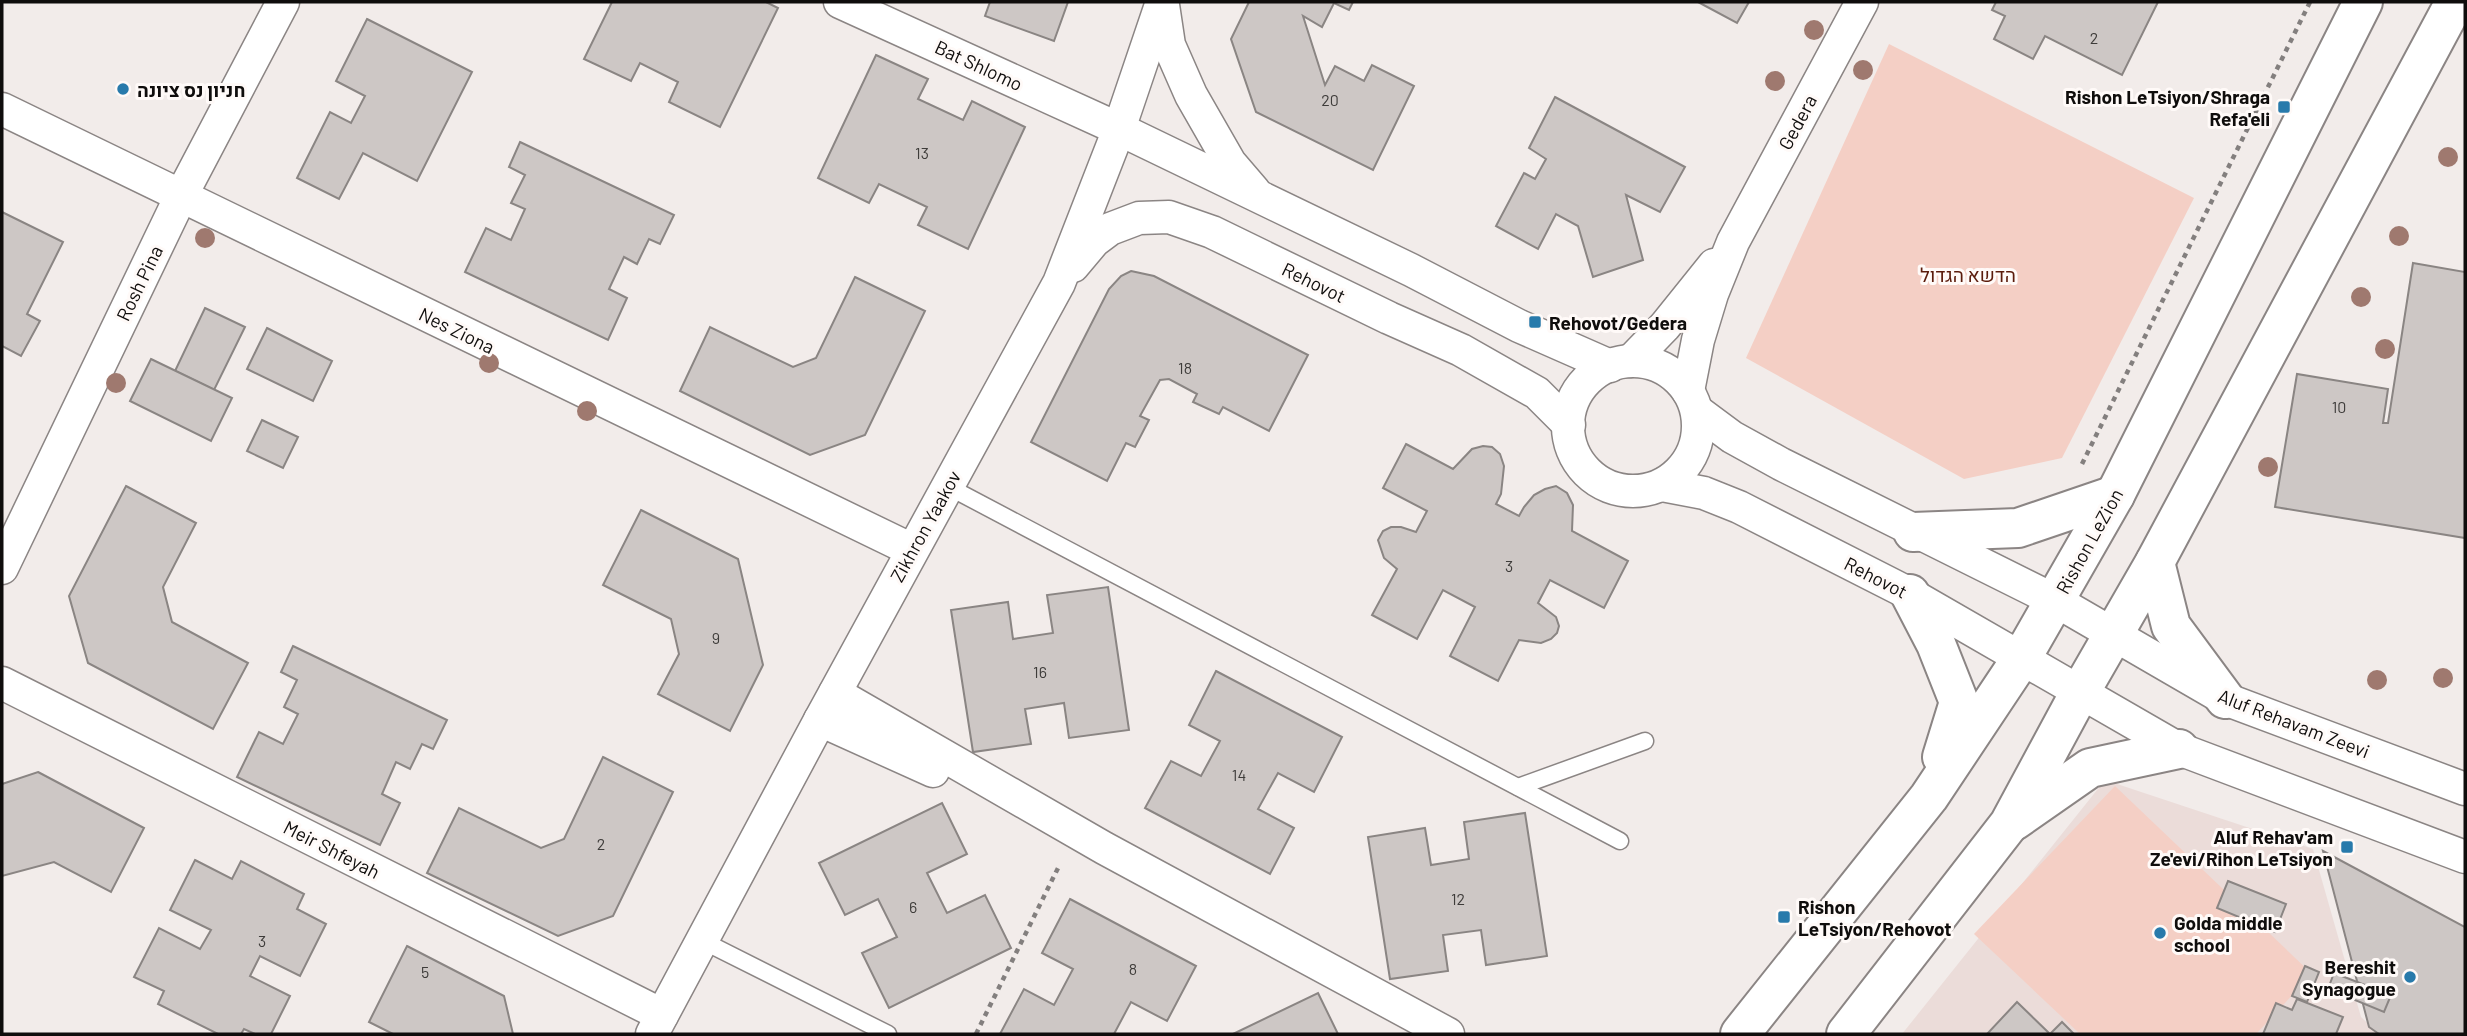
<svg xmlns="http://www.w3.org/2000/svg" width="2467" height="1036" font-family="Barlow,Heebo,sans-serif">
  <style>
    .built { fill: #ebdcd9 }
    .green { fill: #f4cfc5 }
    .building { fill: #cdc7c5; stroke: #8a8583; stroke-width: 2 }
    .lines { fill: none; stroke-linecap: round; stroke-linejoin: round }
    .lane-casing { stroke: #8b8584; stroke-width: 19 }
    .street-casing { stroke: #8b8584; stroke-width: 35 }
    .secondary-casing { stroke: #8b8584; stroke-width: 42 }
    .path { stroke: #837f7e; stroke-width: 4.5; stroke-dasharray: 5 5; stroke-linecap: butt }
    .lane { stroke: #fff; stroke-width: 16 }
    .street { stroke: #fff; stroke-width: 32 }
    .secondary { stroke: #fff; stroke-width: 38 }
    .tree { fill: #9f796f }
    .poi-dot { fill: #287aab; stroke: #fffaf8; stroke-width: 2.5 }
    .labels { text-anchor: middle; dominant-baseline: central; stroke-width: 6; stroke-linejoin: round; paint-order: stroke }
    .number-label { font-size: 16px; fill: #3e3c3a }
    .street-label { font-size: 19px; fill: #0f0d0c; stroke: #fffaf8 }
    .poi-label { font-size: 19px; font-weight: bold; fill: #0f0d0c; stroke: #fffaf8; text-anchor: start }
    .park-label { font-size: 19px; fill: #5b1b0b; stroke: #fffaf8 }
  </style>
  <rect width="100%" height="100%" fill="#f2ecea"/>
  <polygon class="built" points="2105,780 2313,849 2361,1017 2379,1034 1902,1034"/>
  <g class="green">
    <polygon points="1889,44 2194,198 2062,458 1964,479 1746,358"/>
    <polygon points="2115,786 2312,974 2256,1034 2080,1034 1974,934"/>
  </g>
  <g class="building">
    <polygon points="612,2 766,2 778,8 720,127 669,102 678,82 640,63 631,81 584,59"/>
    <polygon points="990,2 1068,2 1054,41 985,16"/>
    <polygon points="1249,2 1353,2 1349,10 1334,3 1322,27 1303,16 1325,85 1335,66 1364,81 1372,65 1414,86 1373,170 1256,112 1231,39"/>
    <polygon points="1698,2 1749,2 1737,23"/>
    <polygon points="1996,2 2158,2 2122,75 2045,36 2033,59 1994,39 2005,16 1992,10"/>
    <polygon points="367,19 472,72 417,181 363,153 339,199 297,178 330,112 351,123 365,96 336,81"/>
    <polygon points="876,55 928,79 918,99 963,120 972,101 1025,127 968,249 918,225 927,207 879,184 869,203 818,178"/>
    <polygon points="1555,97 1685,167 1660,212 1626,195 1643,260 1593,277 1578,226 1556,214 1538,249 1496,226 1524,173 1535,179 1546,159 1529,148"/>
    <polygon points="520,142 674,215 660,244 649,239 637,264 624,257 609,289 627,298 608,340 465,272 486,228 511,240 525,209 511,203 525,175 509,167"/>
    <polygon points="2,212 63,242 27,314 40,321 21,356 2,346"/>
    <polygon points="2413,263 2465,272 2465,538 2275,507 2297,374 2388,389 2383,423 2388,423"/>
    <polygon points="1131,271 1154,276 1308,355 1269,431 1223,407 1219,414 1193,402 1197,394 1169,379 1160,380 1140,416 1149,420 1135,447 1126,443 1107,481 1031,442 1109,289 1121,276"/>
    <polygon points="855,277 925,311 865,435 810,455 680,391 710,327 793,367 816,358"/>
    <polygon points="205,308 245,327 214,390 175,371"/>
    <polygon points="267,328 332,361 313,401 247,369"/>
    <polygon points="151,359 232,398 211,441 130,401"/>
    <polygon points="262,420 298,437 283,468 247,451"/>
    <polygon points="1406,444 1453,469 1472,449 1483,446 1492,447 1500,454 1504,466 1501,494 1496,504 1519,516 1524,507 1534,495 1545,489 1556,486 1567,493 1573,505 1572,531 1628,561 1604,608 1550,580 1538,603 1556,617 1559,626 1557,633 1551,639 1541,643 1519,640 1498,681 1450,656 1475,607 1443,590 1417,639 1372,615 1397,569 1384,558 1378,540 1383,531 1391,527 1401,527 1416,532 1427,511 1383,488"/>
    <polygon points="126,486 196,523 163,587 172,622 248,663 213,729 88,663 69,596"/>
    <polygon points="641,510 738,559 763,665 730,731 658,694 679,654 671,619 603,585"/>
    <polygon points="1108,587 1129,730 1069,738 1064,703 1025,709 1031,744 973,752 951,610 1008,602 1013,639 1053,633 1047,595"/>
    <polygon points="293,646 447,720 433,749 422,744 410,769 396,762 382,794 400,803 380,845 237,777 259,732 283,744 298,714 284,707 297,680 281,672"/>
    <polygon points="1216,671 1342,737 1314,792 1278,773 1258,809 1294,828 1270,874 1145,808 1171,761 1201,776 1220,741 1189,725"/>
    <polygon points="603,757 673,792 613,916 558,936 427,873 459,808 541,848 564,839"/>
    <polygon points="38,772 144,828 111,892 54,862 2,876 2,784"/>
    <polygon points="942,803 967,854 927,873 947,913 985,895 1011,948 889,1008 862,953 897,937 878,899 845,915 819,863"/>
    <polygon points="1525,813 1547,956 1486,965 1481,930 1443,935 1448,971 1390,979 1368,837 1425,828 1431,865 1469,859 1464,822"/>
    <polygon points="2323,851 2465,927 2465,1034 2379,1034 2369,1027"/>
    <polygon points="195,860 232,879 241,861 304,894 297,909 326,924 300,976 260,956 250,976 290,996 271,1034 255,1034 244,1029 241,1034 218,1034 158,1004 164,991 134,977 159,928 200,949 211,930 170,910"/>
    <polygon points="2228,881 2286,904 2275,932 2217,908"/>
    <polygon points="1070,899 1196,966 1167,1021 1131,1002 1114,1034 1000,1034 1024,989 1054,1005 1073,969 1042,953"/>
    <polygon points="407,946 504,996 513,1034 393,1034 369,1022"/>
    <polygon points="2305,966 2319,972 2307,1002 2292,996"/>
    <polygon points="2334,973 2391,995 2384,1012 2328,989"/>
    <polygon points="1318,993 1338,1034 1233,1034"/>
    <polygon points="2297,999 2343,1017 2336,1034 2263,1034 2276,1003 2292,1010"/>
    <polygon points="2017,1002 2050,1034 2062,1022 2074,1034 1987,1034"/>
  </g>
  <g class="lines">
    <g class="lane-casing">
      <g id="lane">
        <polyline points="947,486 1620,841"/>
        <polyline points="1518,787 1645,741"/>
        <polyline points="701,940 888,1034"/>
      </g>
    </g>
    <g class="street-casing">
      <g id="street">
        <polyline points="840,2 1119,129 1411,270 1519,326 1610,366"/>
        <polyline points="1163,5 1169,45 1191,95 1230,163 1254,191"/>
        <polyline points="2,109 912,550"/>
        <polyline points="1073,266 1094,241 1110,229 1139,218 1169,217 1212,232 1389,318 1461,350 1537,393 1569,425"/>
        <polyline points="1631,361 1665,326 1714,265"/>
        <circle cx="1633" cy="426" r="65"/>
        <polyline points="1688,391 1698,340 1712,294 1733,242 1862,2"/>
        <polyline points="1697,411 1732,437 1781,464 2056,601 2225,699 2465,789"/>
        <polyline points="1662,485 1704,493 1739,507 1910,594 2179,749 2465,857"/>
        <polyline points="2,568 181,196 283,2"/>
        <polyline points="2,683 662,1015"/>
        <polyline points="835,693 1104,848 1448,1034"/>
        <polyline points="820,720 933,771"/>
        <polyline points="652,1034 820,720 1059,283 1119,129 1162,2"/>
      </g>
    </g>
    <g class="secondary-casing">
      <g id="secondary">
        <polyline points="1913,532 2018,528 2115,495"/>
        <polyline points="2155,562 2171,626 2225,699"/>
        <polyline points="1910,594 1936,644 1959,702 1942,757"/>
        <polyline points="2014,821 2090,768 2179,749"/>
        <polyline points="1740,1034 1929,797 2021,659 2115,495 2363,2"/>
        <polyline points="1846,1034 2009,824 2079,694 2155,562 2455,2"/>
      </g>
    </g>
    <g class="path">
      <polyline points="2082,464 2310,2"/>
      <polyline points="976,1034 1060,864"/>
    </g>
    <use href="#lane" class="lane"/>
    <use href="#street" class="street"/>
    <use href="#secondary" class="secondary"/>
  </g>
  <g class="tree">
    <circle cx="1814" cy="30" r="10"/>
    <circle cx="1863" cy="70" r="10"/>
    <circle cx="1775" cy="81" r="10"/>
    <circle cx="2448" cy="157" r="10"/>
    <circle cx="2399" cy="236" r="10"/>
    <circle cx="205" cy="238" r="10"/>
    <circle cx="2361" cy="297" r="10"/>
    <circle cx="2385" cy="349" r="10"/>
    <circle cx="489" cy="363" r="10"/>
    <circle cx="116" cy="383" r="10"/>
    <circle cx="587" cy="411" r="10"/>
    <circle cx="2268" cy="467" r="10"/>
    <circle cx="2443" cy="678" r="10"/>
    <circle cx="2377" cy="680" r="10"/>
  </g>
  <g class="poi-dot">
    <circle cx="123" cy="89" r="7"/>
    <rect x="2277" y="100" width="14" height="14" rx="3.5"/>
    <rect x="1528" y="315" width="14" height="14" rx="3.5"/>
    <rect x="2340" y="840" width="14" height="14" rx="3.5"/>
    <rect x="1777" y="910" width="14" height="14" rx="3.5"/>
    <circle cx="2160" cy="933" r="7"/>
    <circle cx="2410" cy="977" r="7"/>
  </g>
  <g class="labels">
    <g class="number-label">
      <text x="2094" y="37">2</text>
      <text x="1330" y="99">20</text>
      <text x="922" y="152">13</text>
      <text x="1185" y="367">18</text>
      <text x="2339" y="406">10</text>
      <text x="1509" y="565">3</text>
      <text x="716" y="637">9</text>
      <text x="1040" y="671">16</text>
      <text x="1239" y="774">14</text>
      <text x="601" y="843">2</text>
      <text x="1458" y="898">12</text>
      <text x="913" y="906">6</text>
      <text x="262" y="940">3</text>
      <text x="1133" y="968">8</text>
      <text x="425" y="971">5</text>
    </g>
    <g class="street-label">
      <text transform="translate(979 65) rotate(25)">Bat Shlomo</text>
      <text transform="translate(1797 122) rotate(-62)">Gedera</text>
      <text transform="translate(1314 282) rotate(26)">Rehovot</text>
      <text transform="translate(139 283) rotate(-64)">Rosh Pina</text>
      <text transform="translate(457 330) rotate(26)">Nes Ziona</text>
      <text transform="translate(925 526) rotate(-61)">Zikhron Yaakov</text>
      <text transform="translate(2089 541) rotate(-61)">Rishon LeZion</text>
      <text transform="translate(1876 577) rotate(27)">Rehovot</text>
      <text transform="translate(2294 723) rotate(21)">Aluf Rehavam Zeevi</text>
      <text transform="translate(332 849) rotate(27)">Meir Shfeyah</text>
    </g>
    <g class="poi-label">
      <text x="137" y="89">חניון נס ציונה</text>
      <text x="2270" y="96" text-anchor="end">Rishon LeTsiyon/Shraga<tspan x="2270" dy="22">Refa'eli</tspan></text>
      <text x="1549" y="322">Rehovot/Gedera</text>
      <text x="2333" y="836" text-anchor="end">Aluf Rehav'am<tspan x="2333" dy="22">Ze'evi/Rihon LeTsiyon</tspan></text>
      <text x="1798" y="906">Rishon<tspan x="1798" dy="22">LeTsiyon/Rehovot</tspan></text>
      <text x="2174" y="922">Golda middle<tspan x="2174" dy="22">school</tspan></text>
      <text x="2396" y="966" text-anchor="end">Bereshit<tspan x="2396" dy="22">Synagogue</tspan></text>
    </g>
    <g class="park-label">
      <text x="1968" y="274">הדשא הגדול</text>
    </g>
  </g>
  <rect width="2467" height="1036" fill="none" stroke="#0f0d0c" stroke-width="7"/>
</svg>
